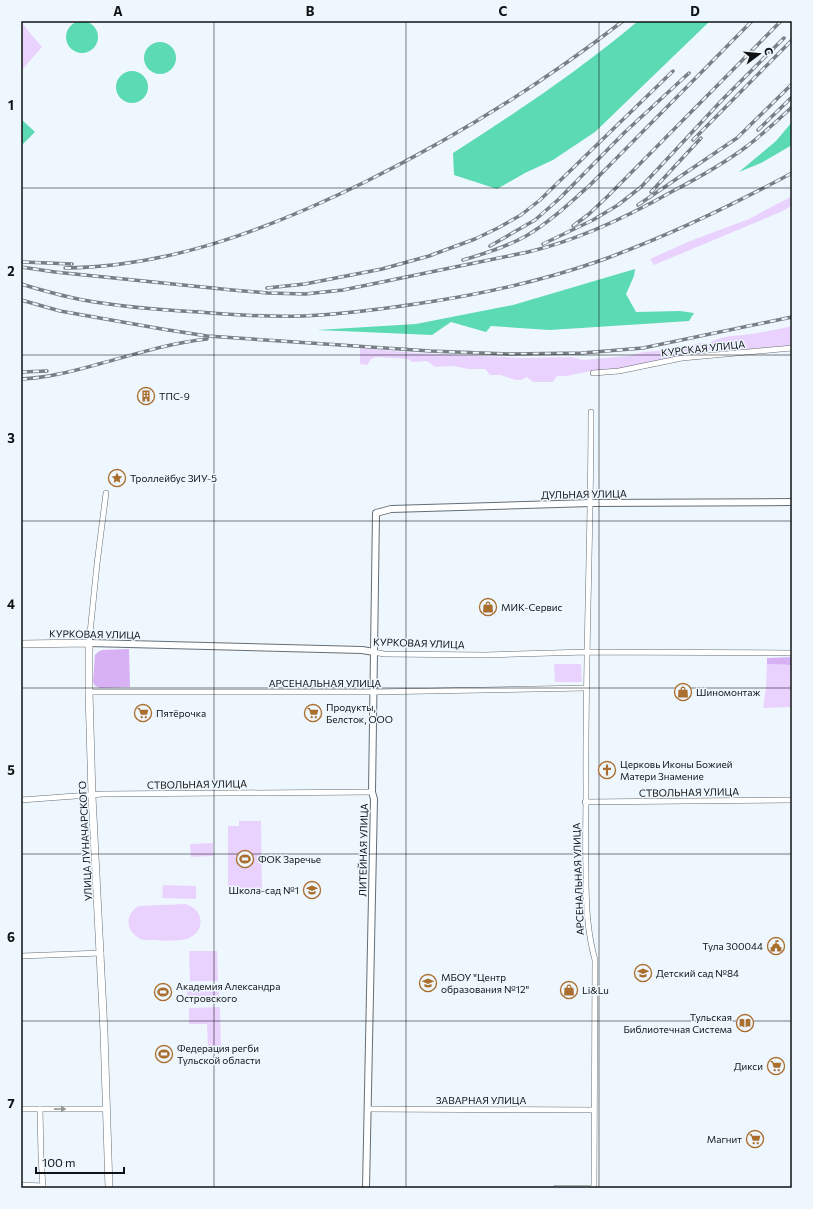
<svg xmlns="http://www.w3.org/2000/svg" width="813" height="1209" font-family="Commissioner,sans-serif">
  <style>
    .green { fill: #ead2fe }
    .forest { fill: #d7b1f4 }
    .water { fill: #5cdab4 }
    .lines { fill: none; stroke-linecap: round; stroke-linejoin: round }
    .minor-casing { stroke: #656e75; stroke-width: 6 }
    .tertiary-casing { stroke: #656e75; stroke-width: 8 }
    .secondary-casing { stroke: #656e75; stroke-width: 8 }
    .minor { stroke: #fff; stroke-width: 5 }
    .tertiary { stroke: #fff; stroke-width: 6 }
    .secondary { stroke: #fff; stroke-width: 7 }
    .rail-casing { stroke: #797f84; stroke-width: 3.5 }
    .rail { stroke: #eff7fe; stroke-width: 2; stroke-dasharray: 6; stroke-linecap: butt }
    .oneway { fill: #939596 }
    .grid { fill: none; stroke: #0f1315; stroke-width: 1; stroke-opacity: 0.55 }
    .labels { text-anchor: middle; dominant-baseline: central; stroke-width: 3; stroke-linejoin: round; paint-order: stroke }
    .street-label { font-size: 10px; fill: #0f1315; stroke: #eff7fe }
    .poi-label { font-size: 10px; fill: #0f1315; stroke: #eff7fe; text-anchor: start }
    .neatline { fill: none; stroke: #0f1315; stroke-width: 1.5 }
    .grid-label { font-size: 13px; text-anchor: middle; font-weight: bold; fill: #0f1315 }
  </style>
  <rect width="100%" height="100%" fill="#eff7fe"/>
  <g class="green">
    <polygon points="21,22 42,47 21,71"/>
    <polygon points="792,196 792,205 783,211 654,265 650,259 690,241 749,219"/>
    <path d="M792,326V345L721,352L717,350H708L702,354L683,355L619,369L590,371L567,376H557L553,382H533L527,377C518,384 510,377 500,375C496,375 493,375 490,375L485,369H468L453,366L435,367L427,361L412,362L408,359L376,357L371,359L367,365L360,364V348L416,353L525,358L571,357L583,360L627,356L643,352L679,349L700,343L708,344C720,335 736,336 751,334C765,332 778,329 792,326Z"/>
    <polygon points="554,664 581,664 582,682 555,682"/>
    <polygon points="767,664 792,665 792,707 763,708 766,688"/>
    <polygon points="239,821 261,821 262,892 228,893 228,826 239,826"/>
    <polygon points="213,843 213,856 191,857 190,844"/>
    <polygon points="163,885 196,886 196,899 162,898"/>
    <path d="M185,904C203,908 207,930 189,938C181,942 154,940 144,940C127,935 122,915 139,906Z"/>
    <polygon points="189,951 217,951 218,981 190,981"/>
    <rect x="187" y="987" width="32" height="16"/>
    <polygon points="220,1007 221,1053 208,1053 207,1024 189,1024 189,1008"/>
  </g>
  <g class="forest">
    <polygon points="129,649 130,687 101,688 95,686 93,682 95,655 98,652 102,650"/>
    <polygon points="792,657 792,665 767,664 767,658"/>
  </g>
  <g class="water">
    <circle cx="82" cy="37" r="16"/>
    <path d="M638,21H710L595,132L553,160L525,173L497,189L454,175L453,153C517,112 580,70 638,21Z"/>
    <circle cx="160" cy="58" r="16"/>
    <circle cx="132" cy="87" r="16"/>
    <polygon points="21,119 35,132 21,146"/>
    <polygon points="792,122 792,145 761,163 739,172 776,141"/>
    <polygon points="635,269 634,276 626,294 636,312 680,311 694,313 689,321 550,330 491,326 486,332 451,322 432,335 317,330 416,324 513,305"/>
  </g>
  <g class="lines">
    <g class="minor-casing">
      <g id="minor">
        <polyline points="593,373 619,371 682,358 792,348"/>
        <path d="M591,412C591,537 585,663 586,788C586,816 585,845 586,873C586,903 587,931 595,960L594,1188"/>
        <polyline points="89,643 97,564 106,493"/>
        <polyline points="374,652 384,654 485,655 587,652 792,653"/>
        <polyline points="89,692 374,692 586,688"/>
        <polyline points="21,800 103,794 372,792"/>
        <polyline points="585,802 792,800"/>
        <polyline points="21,956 101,953"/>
        <polyline points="21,1109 107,1109"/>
        <polyline points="40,1109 41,1156 43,1188"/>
        <polyline points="368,1109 593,1110"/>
        <polyline points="21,1185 43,1186"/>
        <polyline points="556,1188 594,1188"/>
      </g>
    </g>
    <g class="tertiary-casing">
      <g id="tertiary">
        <polyline points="89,643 362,650 374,652"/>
        <polyline points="366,1188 374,799 372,792 376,513 391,509 591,503 792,502"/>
      </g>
    </g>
    <g class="secondary-casing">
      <polyline id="secondary" points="21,644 89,643 89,692 92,796 104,1032 109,1188"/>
    </g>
    <use href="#minor" class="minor"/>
    <use href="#tertiary" class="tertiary"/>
    <use href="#secondary" class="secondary"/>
    <g class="rail-casing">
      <g id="rail">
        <polyline points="758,130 792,97"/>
        <polyline points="693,140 792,40"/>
        <polyline points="651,192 701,138"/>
        <polyline points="638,205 737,138 792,84"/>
        <polyline points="573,226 589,214 609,195 781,21"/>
        <polyline points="543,244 593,220 618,205 641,187 723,99 784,38"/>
        <polyline points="490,246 535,220 559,199 625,132 689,73"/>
        <path d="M463,260C484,254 506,247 526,236C550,222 570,203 590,185L752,21"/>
        <polyline points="23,262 72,264"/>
        <path d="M21,267L55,272L232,290L268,293L305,294L343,290L528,252C579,240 627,217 673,191C698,178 723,164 746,147C762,135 777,121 792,107"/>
        <path d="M65,268C171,267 271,228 365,182C456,137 543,83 623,21"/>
        <path d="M21,284C41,290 62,296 83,300C121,307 161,310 199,312C234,315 269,317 303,316C348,314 391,308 435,301C492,292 548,279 602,260C668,236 731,206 792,173"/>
        <polyline points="267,288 305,284 382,269 429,256 475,239 498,228 521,215 540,200 673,71"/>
        <polyline points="21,300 60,311 162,329 207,336 430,351 509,354 582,353 643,348 792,317"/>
        <polyline points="21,372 47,371"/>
        <path d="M21,379C48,378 73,371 99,364C135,354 170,343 207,339"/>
      </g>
    </g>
    <use href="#rail" class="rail"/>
  </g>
  <defs><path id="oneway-solid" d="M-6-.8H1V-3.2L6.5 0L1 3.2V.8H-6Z"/></defs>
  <use class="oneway" href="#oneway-solid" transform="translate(60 1109) rotate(-1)"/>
  <path class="grid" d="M214,21V1188M406,21V1188M599,21V1188M21,188H792M21,355H792M21,521H792M21,688H792M21,854H792M21,1021H792"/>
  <defs>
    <g id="building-ring" transform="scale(0.9)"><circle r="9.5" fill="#eff7fe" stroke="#aa6f2f" stroke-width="1.5"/><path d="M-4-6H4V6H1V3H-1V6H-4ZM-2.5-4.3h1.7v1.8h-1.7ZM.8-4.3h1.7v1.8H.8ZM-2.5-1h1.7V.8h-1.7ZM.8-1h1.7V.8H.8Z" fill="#aa6f2f"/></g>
    <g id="sight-ring" transform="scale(0.9)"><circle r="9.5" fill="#eff7fe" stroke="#aa6f2f" stroke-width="1.5"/><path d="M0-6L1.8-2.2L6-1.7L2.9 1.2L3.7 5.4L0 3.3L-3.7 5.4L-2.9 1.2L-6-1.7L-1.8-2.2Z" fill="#aa6f2f"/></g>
    <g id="shop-ring" transform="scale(0.9)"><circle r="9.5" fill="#eff7fe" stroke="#aa6f2f" stroke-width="1.5"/><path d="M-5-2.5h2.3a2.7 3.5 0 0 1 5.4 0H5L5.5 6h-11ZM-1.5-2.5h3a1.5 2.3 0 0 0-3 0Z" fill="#aa6f2f"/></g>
    <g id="supermarket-ring" transform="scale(0.9)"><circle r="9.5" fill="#eff7fe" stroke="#aa6f2f" stroke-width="1.5"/><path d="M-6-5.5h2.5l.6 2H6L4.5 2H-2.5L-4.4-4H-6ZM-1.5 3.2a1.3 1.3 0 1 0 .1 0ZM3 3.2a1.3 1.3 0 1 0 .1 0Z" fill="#aa6f2f"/></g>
    <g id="church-ring" transform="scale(0.9)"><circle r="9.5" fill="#eff7fe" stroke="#aa6f2f" stroke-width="1.5"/><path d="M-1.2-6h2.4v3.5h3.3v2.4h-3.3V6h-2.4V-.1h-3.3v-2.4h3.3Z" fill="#aa6f2f"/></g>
    <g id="stadium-ring" transform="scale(0.9)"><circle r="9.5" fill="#eff7fe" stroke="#aa6f2f" stroke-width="1.5"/><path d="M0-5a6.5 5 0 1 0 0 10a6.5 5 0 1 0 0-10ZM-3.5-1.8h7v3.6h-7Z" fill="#aa6f2f"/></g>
    <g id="school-ring" transform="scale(0.9)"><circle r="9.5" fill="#eff7fe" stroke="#aa6f2f" stroke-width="1.5"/><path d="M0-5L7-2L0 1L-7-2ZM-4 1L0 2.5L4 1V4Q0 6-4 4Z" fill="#aa6f2f"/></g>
    <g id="civic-ring" transform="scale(0.9)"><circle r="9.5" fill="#eff7fe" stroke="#aa6f2f" stroke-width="1.5"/><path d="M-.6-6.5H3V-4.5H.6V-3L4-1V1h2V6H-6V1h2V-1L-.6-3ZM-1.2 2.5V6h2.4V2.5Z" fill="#aa6f2f"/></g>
    <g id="library-ring" transform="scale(0.9)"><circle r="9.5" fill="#eff7fe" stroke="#aa6f2f" stroke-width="1.5"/><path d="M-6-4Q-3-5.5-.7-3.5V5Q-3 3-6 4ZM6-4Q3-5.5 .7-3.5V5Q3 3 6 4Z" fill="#aa6f2f"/></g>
  </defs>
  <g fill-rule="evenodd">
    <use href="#building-ring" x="146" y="396"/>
    <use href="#sight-ring" x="117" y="478"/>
    <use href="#shop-ring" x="488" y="607"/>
    <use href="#shop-ring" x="683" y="692"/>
    <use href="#supermarket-ring" x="143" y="713"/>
    <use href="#supermarket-ring" x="313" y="713"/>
    <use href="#church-ring" x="607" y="770"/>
    <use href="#stadium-ring" x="245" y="859"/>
    <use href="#school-ring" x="312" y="890"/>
    <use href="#civic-ring" x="776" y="946"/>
    <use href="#school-ring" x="643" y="973"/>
    <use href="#school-ring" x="428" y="983"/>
    <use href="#shop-ring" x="569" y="990"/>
    <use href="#stadium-ring" x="163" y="992"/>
    <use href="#library-ring" x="745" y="1023"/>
    <use href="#stadium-ring" x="164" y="1054"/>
    <use href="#supermarket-ring" x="776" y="1066"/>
    <use href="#supermarket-ring" x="755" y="1139"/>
  </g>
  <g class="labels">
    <g class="street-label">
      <text transform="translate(703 348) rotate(-6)">КУРСКАЯ УЛИЦА</text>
      <text transform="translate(584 494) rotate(-1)">ДУЛЬНАЯ УЛИЦА</text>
      <text transform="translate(95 634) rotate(1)">КУРКОВАЯ УЛИЦА</text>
      <text transform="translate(419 643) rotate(2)">КУРКОВАЯ УЛИЦА</text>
      <text x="325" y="683">АРСЕНАЛЬНАЯ УЛИЦА</text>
      <text transform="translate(197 784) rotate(-1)">СТВОЛЬНАЯ УЛИЦА</text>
      <text transform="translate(689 792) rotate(-1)">СТВОЛЬНАЯ УЛИЦА</text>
      <text transform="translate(85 841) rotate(-93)">УЛИЦА ЛУНАЧАРСКОГО</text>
      <text transform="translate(363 850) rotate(-89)">ЛИТЕЙНАЯ УЛИЦА</text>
      <text transform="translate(578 879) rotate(-92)">АРСЕНАЛЬНАЯ УЛИЦА</text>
      <text x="481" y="1100">ЗАВАРНАЯ УЛИЦА</text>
    </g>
    <g class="poi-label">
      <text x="159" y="396">ТПС-9</text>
      <text x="130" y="478">Троллейбус ЗИУ-5</text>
      <text x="501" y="607">МИК-Сервис</text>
      <text x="696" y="692">Шиномонтаж</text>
      <text x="326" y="707">Продукты,<tspan x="326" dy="12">Белсток, ООО</tspan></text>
      <text x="156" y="713">Пятёрочка</text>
      <text x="620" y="764">Церковь Иконы Божией<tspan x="620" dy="12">Матери Знамение</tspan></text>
      <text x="258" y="859">ФОК Заречье</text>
      <text x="299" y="890" text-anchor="end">Школа-сад №1</text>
      <text x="763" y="946" text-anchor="end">Тула 300044</text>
      <text x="656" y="973">Детский сад №84</text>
      <text x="441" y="977">МБОУ "Центр<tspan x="441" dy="12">образования №12"</tspan></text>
      <text x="176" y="986">Академия Александра<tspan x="176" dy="12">Островского</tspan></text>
      <text x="582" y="990">Li&amp;Lu</text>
      <text x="732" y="1017" text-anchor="end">Тульская<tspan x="732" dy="12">Библиотечная Система</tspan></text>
      <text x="177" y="1048">Федерация регби<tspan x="177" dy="12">Тульской области</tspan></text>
      <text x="763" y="1066" text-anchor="end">Дикси</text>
      <text x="742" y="1139" text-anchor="end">Магнит</text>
    </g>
  </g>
  <rect width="813" height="1209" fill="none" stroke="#eff7fe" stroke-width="44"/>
  <g transform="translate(759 54) rotate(74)" stroke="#eff7fe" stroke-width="3" paint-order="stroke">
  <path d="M0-3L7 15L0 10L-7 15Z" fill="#0f1315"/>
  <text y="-6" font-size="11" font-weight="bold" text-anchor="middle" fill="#0f1315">С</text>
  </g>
  <path d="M36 1167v6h88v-6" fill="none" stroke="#0f1315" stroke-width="2"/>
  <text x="42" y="1167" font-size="12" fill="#0f1315" stroke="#eff7fe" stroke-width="3" paint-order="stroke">100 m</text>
  <rect x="22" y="22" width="769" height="1165" class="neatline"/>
  <g class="grid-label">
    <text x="118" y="16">A</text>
    <text x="310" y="16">B</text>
    <text x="503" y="16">C</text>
    <text x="695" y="16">D</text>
    <text x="11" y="110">1</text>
    <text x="11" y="276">2</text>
    <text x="11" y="443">3</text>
    <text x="11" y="609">4</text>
    <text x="11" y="775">5</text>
    <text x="11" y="942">6</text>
    <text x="11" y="1108">7</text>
  </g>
</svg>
